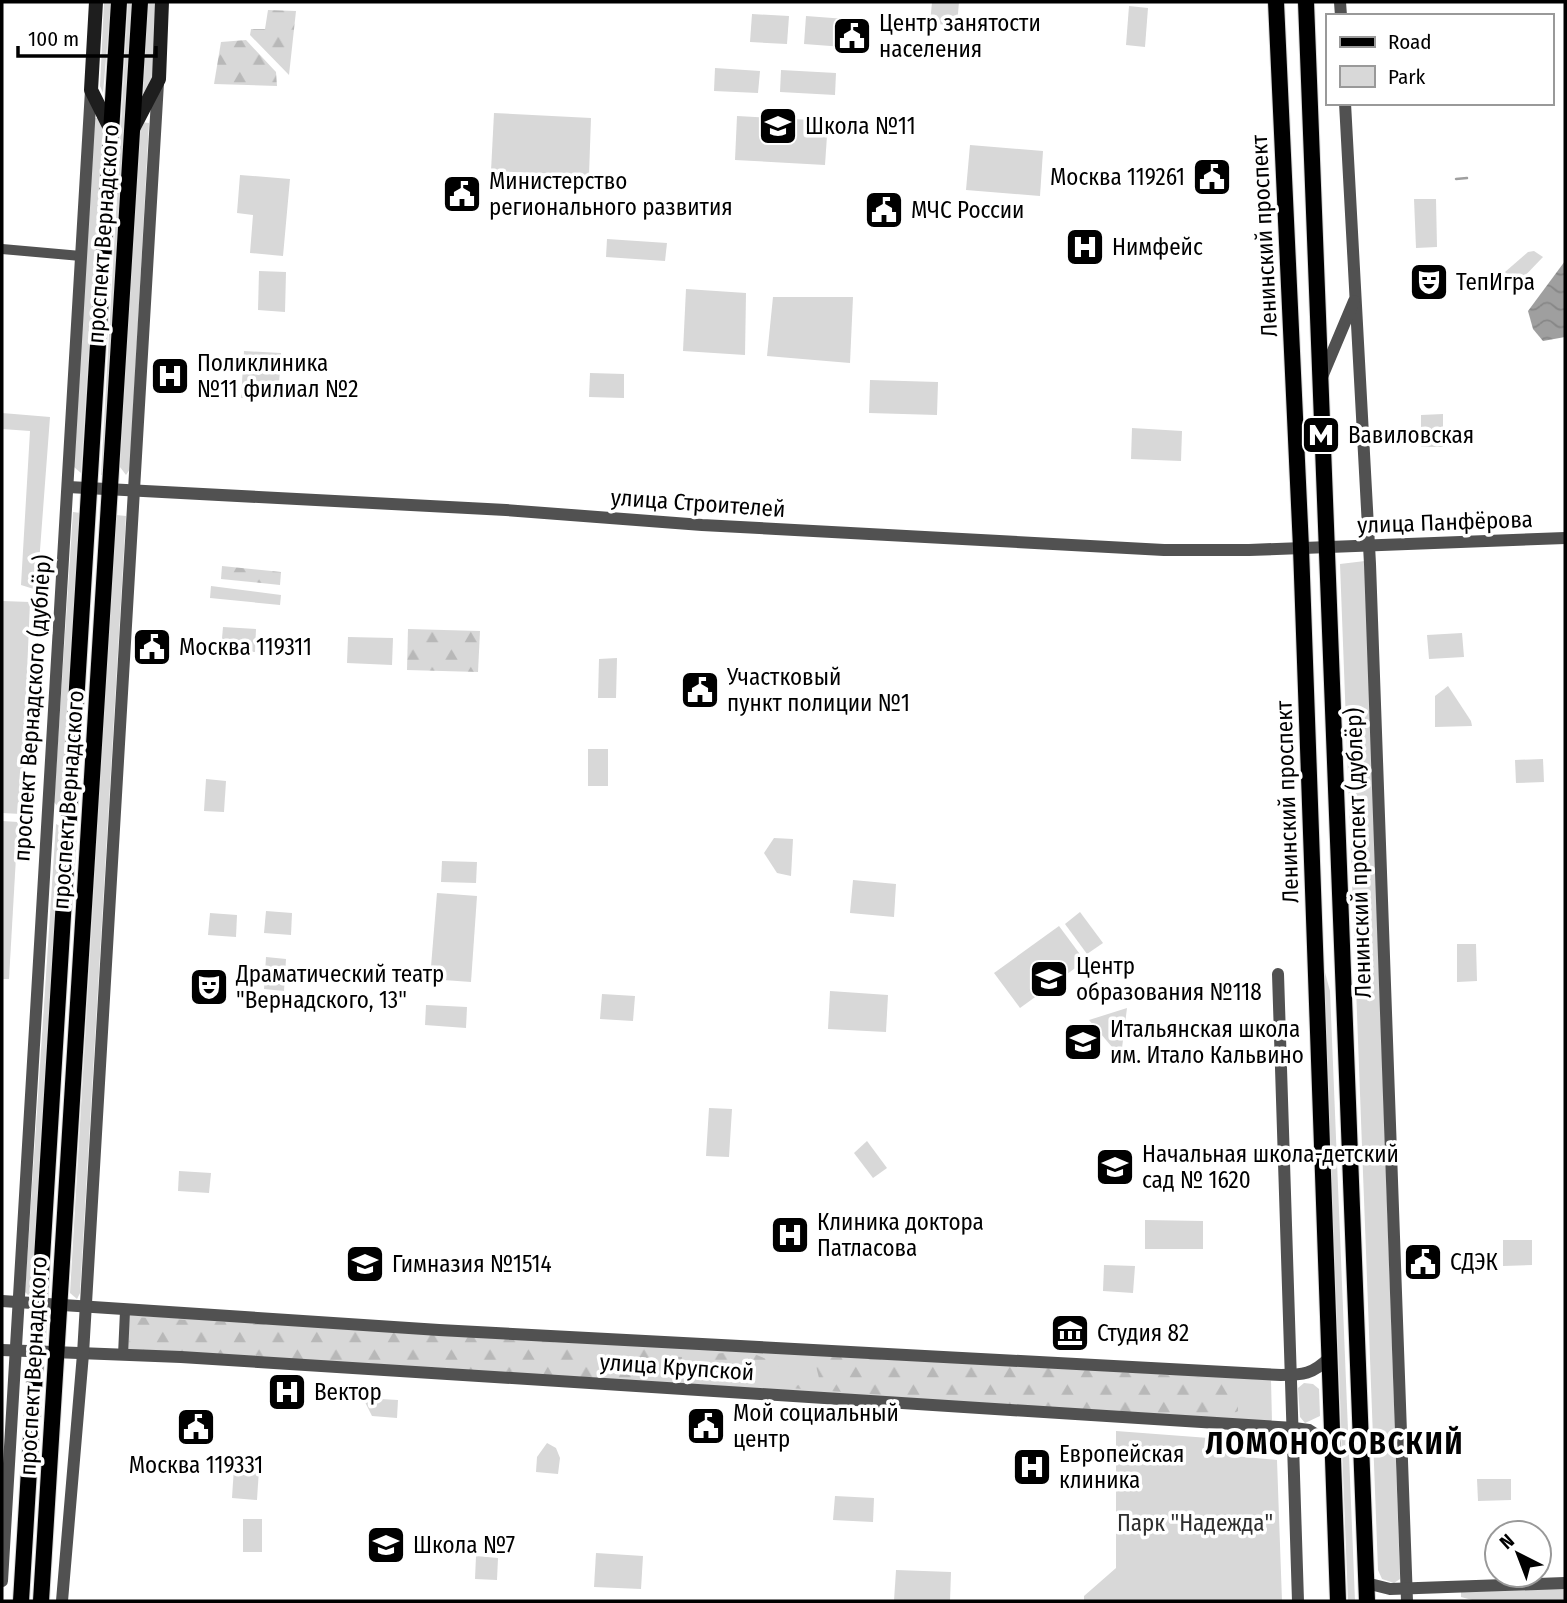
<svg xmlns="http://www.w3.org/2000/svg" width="1567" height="1603" font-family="'Fira Sans Condensed',sans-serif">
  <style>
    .green { fill: #d8d8d8 }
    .forest { fill: url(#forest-firs) }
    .water { fill: url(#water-waves) }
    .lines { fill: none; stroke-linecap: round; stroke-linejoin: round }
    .stream { stroke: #9f9f9f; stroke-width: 2.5 }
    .primary-casing { stroke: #dbdbdb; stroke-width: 18 }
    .minor { stroke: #515151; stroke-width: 10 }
    .tertiary { stroke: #515151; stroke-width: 12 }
    .secondary { stroke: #1e1e1e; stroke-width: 14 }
    .primary { stroke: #000; stroke-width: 16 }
    .labels { text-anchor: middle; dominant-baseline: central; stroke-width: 7; stroke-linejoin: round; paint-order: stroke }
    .poi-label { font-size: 23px; fill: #000; stroke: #fff; text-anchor: start }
    .street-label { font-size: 23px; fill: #000; stroke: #fff }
    .park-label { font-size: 23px; fill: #2f2f2f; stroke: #fff }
    .district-label { font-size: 30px; font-weight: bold; letter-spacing: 2px; fill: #000; stroke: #fff }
  </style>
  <defs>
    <pattern id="forest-firs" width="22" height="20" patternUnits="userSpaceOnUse" patternTransform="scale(1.75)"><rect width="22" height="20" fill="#d8d8d8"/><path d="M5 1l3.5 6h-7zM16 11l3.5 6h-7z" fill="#b8b8b8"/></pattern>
    <pattern id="water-waves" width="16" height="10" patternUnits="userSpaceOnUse" patternTransform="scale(1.75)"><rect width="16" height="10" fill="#9f9f9f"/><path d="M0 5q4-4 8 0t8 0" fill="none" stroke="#878787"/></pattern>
  </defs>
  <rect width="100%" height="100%" fill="#fff"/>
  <g class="green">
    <polygon points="104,2 111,2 103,93 100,86"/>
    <polygon points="128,2 132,2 104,475 101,475"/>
    <polygon points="148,2 158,2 153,80 143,97"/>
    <polygon points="932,2 959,2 957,25 930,24"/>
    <polygon points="1129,6 1148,8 1145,47 1126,45"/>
    <polygon points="752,14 789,16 787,44 750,42"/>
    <polygon points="806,16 846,19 844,47 804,44"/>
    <polygon points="715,68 760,71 758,93 714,91"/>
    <polygon points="781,70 836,73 835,95 780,92"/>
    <polygon points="494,113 591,118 589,175 491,171"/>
    <polygon points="737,116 828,121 825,165 735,160"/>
    <polygon points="94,118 101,118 103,131 81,473 74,467"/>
    <polygon points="140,122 149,123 130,469 126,475 120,467"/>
    <polygon points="970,145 1043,151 1040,196 966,190"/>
    <polygon points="240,175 290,179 283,256 250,253 253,215 237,213"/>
    <polygon points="1414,199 1436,199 1437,247 1416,248"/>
    <polygon points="607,239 667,243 665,261 606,257"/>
    <polygon points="1534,251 1543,257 1517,284 1505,272 1528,252"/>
    <polygon points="259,271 286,272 285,312 258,310"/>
    <polygon points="686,289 746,293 745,355 683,351"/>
    <polygon points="773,297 853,297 850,363 767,356"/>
    <polygon points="244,351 281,353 278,400 241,398"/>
    <polygon points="590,373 624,374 624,398 589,397"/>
    <polygon points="870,380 938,382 937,415 869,413"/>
    <polygon points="2,413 50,417 37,590 21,585 30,431 2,429"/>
    <polygon points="1443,414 1443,447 1421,447 1421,415"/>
    <polygon points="1132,428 1182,431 1181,461 1131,459"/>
    <polygon points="73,512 81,513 63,802 58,807 54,802"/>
    <polygon points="116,515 126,516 80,1293 77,1299 70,1293"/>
    <polygon points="1365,561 1400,1579 1394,1583 1382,1579 1378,1570 1340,564"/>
    <polygon points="211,586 281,595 280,605 210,598"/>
    <polygon points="2,601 30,602 21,814 2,813"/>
    <polygon points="223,627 256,629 255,652 221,650"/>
    <polygon points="1462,633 1464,657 1429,659 1427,635"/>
    <polygon points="348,637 393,638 392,665 347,663"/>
    <polygon points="617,658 616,698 598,698 599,659"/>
    <polygon points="1448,686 1471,721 1472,726 1435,727 1435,696"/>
    <rect x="588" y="749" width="20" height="37"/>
    <polygon points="1543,759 1544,782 1516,783 1515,760"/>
    <polygon points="206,779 226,781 224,812 204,811"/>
    <polygon points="2,821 18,822 9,979 2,979"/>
    <polygon points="56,824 62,827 32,1292 28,1295 25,1292"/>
    <polygon points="774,838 793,839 791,876 777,873 764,853"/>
    <polygon points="442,861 477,862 476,883 441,882"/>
    <polygon points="853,880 896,884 894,917 850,913"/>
    <polygon points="437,893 477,896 471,982 430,979"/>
    <polygon points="266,911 292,913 291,935 264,933"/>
    <polygon points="1080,912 1103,943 1087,954 1065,924"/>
    <polygon points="210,913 237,915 236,937 208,935"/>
    <polygon points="1059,926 1085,961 1020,1008 994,973"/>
    <polygon points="1457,944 1476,944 1477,981 1457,982"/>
    <polygon points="266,957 286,959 284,991 264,989"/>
    <polygon points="1323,965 1330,991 1355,1601 1348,1601"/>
    <polygon points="830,991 888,995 886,1032 828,1029"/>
    <polygon points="602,994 635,996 633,1021 600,1019"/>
    <polygon points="426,1005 467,1007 466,1028 425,1025"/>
    <polygon points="1127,1008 1122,1048 1112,1047 1089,1020"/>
    <polygon points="709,1108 732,1109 729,1157 706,1156"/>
    <polygon points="867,1141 887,1168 873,1178 854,1153"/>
    <polygon points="179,1171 211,1173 209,1193 178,1191"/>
    <polygon points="1145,1220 1203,1221 1203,1249 1145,1249"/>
    <polygon points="1503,1240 1532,1240 1532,1265 1503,1266"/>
    <polygon points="1104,1265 1135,1266 1133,1293 1103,1291"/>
    <polygon points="128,1315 1271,1380 1272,1422 127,1351"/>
    <polygon points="1304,1383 1313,1384 1319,1389 1320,1416 1305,1423 1300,1417 1298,1388"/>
    <polygon points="363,1398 398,1400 397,1418 372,1416"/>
    <polygon points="1116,1431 1222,1439 1234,1456 1277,1460 1282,1601 1084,1601 1084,1596 1116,1568"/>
    <polygon points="547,1443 556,1448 560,1458 558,1474 536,1472 537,1457"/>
    <polygon points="234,1467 259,1469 257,1500 232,1498"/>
    <polygon points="1477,1479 1511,1479 1511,1500 1478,1501"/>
    <polygon points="835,1496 874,1498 873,1522 833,1520"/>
    <rect x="243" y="1519" width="19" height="33"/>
    <polygon points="596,1553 643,1556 641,1589 594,1587"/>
    <polygon points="476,1556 498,1558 497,1580 475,1579"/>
    <polygon points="896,1570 951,1572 950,1601 894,1601"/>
    <polygon points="1565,1587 1565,1601 1476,1601 1461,1597 1461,1591"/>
  </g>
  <g class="forest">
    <polygon points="268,10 296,11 289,75 250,35 251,29 265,29"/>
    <polygon points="246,40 276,72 277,86 214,84 221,42"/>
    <polygon points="222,566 281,572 280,585 221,579"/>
    <polygon points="408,629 480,631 478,672 407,670"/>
    <polygon points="130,1317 571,1340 604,1371 689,1385 129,1350"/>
    <polygon points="655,1347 661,1356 682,1357 680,1369 633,1370 618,1353"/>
    <polygon points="747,1351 783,1366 717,1376 712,1354"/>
    <polygon points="813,1354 1229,1379 1238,1392 1238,1411 1224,1420 789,1388 819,1378"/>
  </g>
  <polygon class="water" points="1565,261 1565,337 1543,341 1533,329 1528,311"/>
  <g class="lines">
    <polyline class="stream" points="1456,179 1467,178"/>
    <g class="primary-casing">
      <g id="primary">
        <polyline points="1276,2 1301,548 1338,1601"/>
        <polyline points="1306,2 1367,1601"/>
        <polyline points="21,1601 119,2"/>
        <polyline points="41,1601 140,2"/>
      </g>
    </g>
    <g class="minor">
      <polyline points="2,249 81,256"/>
      <polyline points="123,1355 125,1311"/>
    </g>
    <g class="tertiary">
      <polyline points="1340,2 1341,16"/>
      <polyline points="1345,103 1370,564 1407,1601"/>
      <polyline points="1322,377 1354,301"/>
      <polyline points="68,487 506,510 702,525 1164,550 1249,550 1565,538"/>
      <polyline points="1278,974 1298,1601"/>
      <path d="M2,1301L439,1330L1281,1375C1303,1375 1313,1374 1329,1358"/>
      <polyline points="2,1350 181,1357 1294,1428 1309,1430 1333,1445"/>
      <polyline points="2,1581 91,90"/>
      <polyline points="1366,1583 1390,1589 1565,1583"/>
      <polyline points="62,1601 83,1354 158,83"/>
    </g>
    <g class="secondary">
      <polyline points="96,2 91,90 111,130"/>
      <polyline points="133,129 159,79 162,2"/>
    </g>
    <use href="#primary" class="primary"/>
  </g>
  <defs>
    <g id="civic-square" transform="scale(2.0125)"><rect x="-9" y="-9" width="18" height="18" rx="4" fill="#000" stroke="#fff"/><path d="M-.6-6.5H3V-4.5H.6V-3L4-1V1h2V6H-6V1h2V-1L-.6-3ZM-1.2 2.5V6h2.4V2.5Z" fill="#fff"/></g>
    <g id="school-square" transform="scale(2.0125)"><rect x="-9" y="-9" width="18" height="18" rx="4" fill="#000" stroke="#fff"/><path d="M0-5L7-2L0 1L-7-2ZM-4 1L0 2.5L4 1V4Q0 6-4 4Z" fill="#fff"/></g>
    <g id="hospital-square" transform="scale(2.0125)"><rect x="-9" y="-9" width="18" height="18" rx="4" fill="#000" stroke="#fff"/><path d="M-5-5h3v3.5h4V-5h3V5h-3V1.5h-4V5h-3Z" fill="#fff"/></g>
    <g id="theatre-square" transform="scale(2.0125)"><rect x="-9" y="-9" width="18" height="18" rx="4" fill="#000" stroke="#fff"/><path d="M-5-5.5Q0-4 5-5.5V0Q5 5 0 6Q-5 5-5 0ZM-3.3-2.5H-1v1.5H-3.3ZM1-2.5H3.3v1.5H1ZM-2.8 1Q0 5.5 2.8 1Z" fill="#fff"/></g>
    <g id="metro-square" transform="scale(2.0125)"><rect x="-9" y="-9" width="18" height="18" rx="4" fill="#000" stroke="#fff"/><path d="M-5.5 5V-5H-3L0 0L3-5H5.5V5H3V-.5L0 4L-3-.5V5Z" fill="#fff"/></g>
    <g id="museum-square" transform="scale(2.0125)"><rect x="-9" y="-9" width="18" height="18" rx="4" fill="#000" stroke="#fff"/><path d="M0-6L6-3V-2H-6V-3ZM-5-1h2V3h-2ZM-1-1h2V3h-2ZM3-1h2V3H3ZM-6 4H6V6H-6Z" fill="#fff"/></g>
  </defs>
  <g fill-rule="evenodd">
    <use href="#civic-square" x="852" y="36"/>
    <use href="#school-square" x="778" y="126"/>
    <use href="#civic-square" x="1212" y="177"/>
    <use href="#civic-square" x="462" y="194"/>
    <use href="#civic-square" x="884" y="210"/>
    <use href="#hospital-square" x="1085" y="247"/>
    <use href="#theatre-square" x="1429" y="282"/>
    <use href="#hospital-square" x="170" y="376"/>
    <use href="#metro-square" x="1321" y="435"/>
    <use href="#civic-square" x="152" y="647"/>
    <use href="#civic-square" x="700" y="690"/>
    <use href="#school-square" x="1049" y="979"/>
    <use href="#theatre-square" x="209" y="987"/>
    <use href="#school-square" x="1083" y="1042"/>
    <use href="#school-square" x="1115" y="1167"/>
    <use href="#hospital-square" x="790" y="1235"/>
    <use href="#civic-square" x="1423" y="1262"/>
    <use href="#school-square" x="365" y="1264"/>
    <use href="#museum-square" x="1070" y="1333"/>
    <use href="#hospital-square" x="287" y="1392"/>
    <use href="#civic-square" x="706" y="1426"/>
    <use href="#civic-square" x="196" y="1427"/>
    <use href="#hospital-square" x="1032" y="1467"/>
    <use href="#school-square" x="386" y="1545"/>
  </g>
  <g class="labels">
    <g class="poi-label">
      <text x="879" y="23">Центр занятости<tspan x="879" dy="26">населения</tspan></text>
      <text x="805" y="126">Школа №11</text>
      <text x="1185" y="177" text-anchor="end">Москва 119261</text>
      <text x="489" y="181">Министерство<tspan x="489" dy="26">регионального развития</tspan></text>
      <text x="911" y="210">МЧС России</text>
      <text x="1112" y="247">Нимфейс</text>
      <text x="1456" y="282">ТепИгра</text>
      <text x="197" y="363">Поликлиника<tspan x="197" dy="26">№11 филиал №2</tspan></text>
      <text x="1348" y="435">Вавиловская</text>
      <text x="179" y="647">Москва 119311</text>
      <text x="727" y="677">Участковый<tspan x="727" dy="26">пункт полиции №1</tspan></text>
      <text x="1076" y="966">Центр<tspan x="1076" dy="26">образования №118</tspan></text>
      <text x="236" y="974">Драматический театр<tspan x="236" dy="26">"Вернадского, 13"</tspan></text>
      <text x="1110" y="1029">Итальянская школа<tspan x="1110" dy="26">им. Итало Кальвино</tspan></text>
      <text x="1142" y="1154">Начальная школа-детский<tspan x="1142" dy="26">сад № 1620</tspan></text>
      <text x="817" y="1222">Клиника доктора<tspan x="817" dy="26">Патласова</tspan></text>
      <text x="1450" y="1262">СДЭК</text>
      <text x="392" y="1264">Гимназия №1514</text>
      <text x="1097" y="1333">Студия 82</text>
      <text x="314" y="1392">Вектор</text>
      <text x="733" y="1413">Мой социальный<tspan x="733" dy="26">центр</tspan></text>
      <text x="1059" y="1454">Европейская<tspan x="1059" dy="26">клиника</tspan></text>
      <text x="196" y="1465" text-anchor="middle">Москва 119331</text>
      <text x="413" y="1545">Школа №7</text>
    </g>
    <g class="street-label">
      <text transform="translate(103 234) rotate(-86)">проспект Вернадского</text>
      <text transform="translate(1264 236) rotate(-93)">Ленинский проспект</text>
      <text transform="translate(698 503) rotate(4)">улица Строителей</text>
      <text transform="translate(1445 522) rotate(-2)">улица Панфёрова</text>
      <text transform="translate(32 708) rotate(-86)">проспект Вернадского (дублёр)</text>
      <text transform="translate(68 800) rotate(-86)">проспект Вернадского</text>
      <text transform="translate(1287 802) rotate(-92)">Ленинский проспект</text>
      <text transform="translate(1358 853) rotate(-92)">Ленинский проспект (дублёр)</text>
      <text transform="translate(33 1366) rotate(-87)">проспект Вернадского</text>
      <text transform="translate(677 1367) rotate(4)">улица Крупской</text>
    </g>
    <g class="park-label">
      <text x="1195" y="1523">Парк "Надежда"</text>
    </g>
    <g class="district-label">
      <text x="1335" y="1444">ЛОМОНОСОВСКИЙ</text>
    </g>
  </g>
  <rect width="1567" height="1603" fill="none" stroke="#000000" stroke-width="7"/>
  <rect x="1326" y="14" width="228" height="91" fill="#ffffff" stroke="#999999" stroke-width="2"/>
  <rect x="1340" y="37" width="35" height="10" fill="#000000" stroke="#999999" stroke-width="2"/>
  <text x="1388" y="49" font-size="21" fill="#000000">Road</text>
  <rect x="1340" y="66" width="35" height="21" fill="#d8d8d8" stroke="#999999" stroke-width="2"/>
  <text x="1388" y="84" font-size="21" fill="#000000">Park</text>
  <g transform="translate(1518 1554) rotate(318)"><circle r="33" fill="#ffffff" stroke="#999999" stroke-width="2"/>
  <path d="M0-5L12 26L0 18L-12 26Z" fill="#000000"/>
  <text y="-10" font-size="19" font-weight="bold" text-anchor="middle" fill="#000000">N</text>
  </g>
  <path d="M18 46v10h138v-10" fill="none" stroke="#000000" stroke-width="3.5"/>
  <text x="28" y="46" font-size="21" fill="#000000" stroke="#ffffff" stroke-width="5" paint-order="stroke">100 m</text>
</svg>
